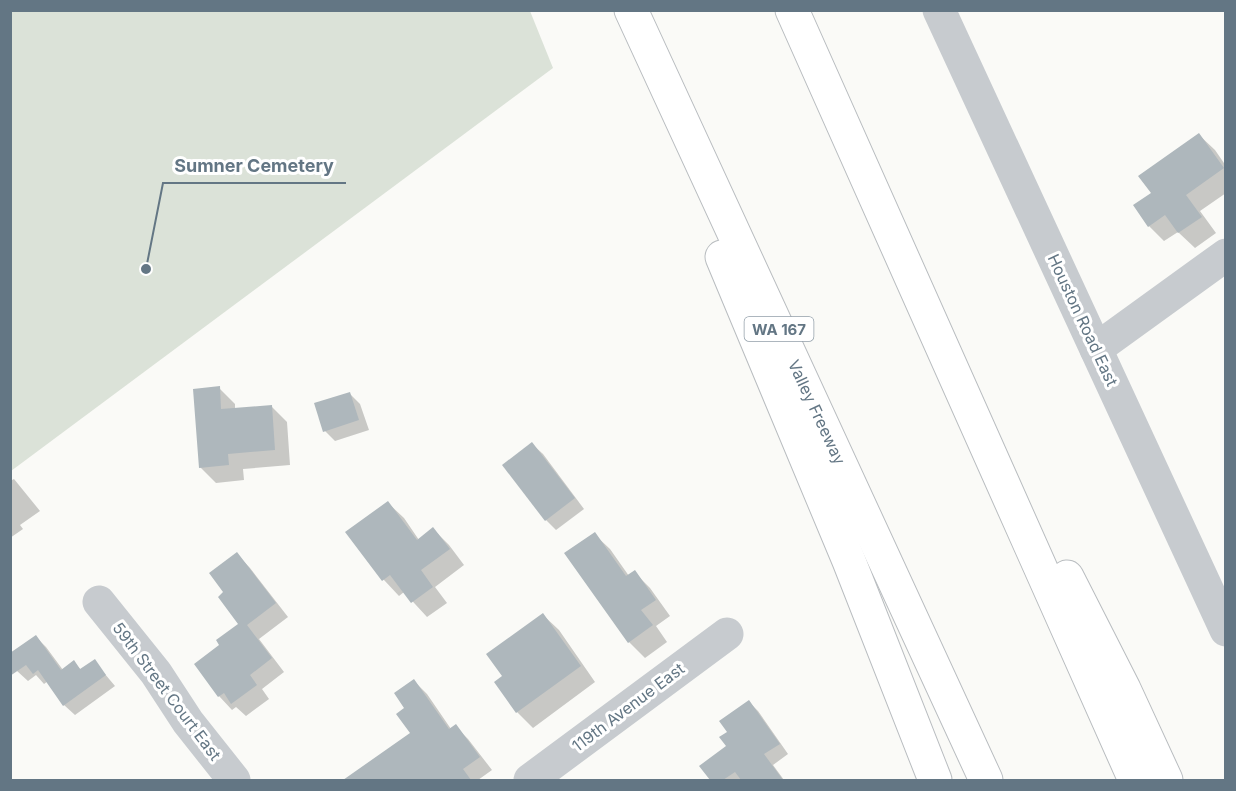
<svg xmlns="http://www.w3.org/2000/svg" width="1236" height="791" font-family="Inter,sans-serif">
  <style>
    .green { fill: #dbe2d8 }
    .shadow { fill: #0003 }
    .building { fill: #aeb7bc }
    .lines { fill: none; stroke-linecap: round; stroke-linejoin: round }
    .highway-casing { stroke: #b9bdc0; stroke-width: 35 }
    .minor { stroke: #c7cbcf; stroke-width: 33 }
    .highway { stroke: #fff; stroke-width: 33 }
    .labels { text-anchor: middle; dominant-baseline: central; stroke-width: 6; stroke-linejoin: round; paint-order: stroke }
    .shield { fill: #fff; stroke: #929fa9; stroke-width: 1.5 }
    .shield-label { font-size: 15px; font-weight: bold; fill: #637684 }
    .street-label { font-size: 16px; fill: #637684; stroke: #fff }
    .leader { fill: none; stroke: #637684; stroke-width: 2 }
    .callout-dot { fill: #637684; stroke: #fff; stroke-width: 2 }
    .callout-label { font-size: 18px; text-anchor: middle; font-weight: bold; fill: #637684; stroke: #fff; stroke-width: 6; stroke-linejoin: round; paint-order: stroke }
  </style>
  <rect width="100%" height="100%" fill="#fafaf7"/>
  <polygon class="green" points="11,10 530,11 553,68 11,471"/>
  <g class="shadow">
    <polygon points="1199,135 1215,150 1226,166 1226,193 1200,211 1216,233 1195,248 1178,232 1164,241 1149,226 1153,193"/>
    <polygon points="219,388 235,404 235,409 271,406 287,422 290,465 243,469 244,480 216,483 200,467"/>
    <polygon points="349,393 360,404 369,430 335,441 325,431"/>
    <polygon points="532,444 543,454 584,509 556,530 546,520"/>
    <polygon points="14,479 40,511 20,525 23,529 10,538 10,481"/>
    <polygon points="388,503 404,518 419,540 433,529 449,545 464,565 435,587 447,603 427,617 404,592 399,596 384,580 348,532"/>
    <polygon points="594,534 610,549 629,576 634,572 650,588 670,616 656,626 667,642 645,658 629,642"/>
    <polygon points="237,554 250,568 288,617 259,639 284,672 262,689 269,699 246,716 236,707 232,710 219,696 196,664 221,645 240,625 226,592"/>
    <polygon points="543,615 559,630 595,682 533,728 517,712 496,682 504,677"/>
    <polygon points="36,637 46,647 63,670 74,662 81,670 94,661 115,686 75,715 64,705 48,681 44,684 36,675 28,681 17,671"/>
    <polygon points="414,681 427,694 451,729 455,726 468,739 492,770 478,780 345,780 412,733 406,708"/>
    <polygon points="749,702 758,711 788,754 773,765 784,780 711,780 701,766 728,747 729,732"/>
  </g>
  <g class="building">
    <polygon points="1199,133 1224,168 1186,195 1202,217 1178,233 1165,215 1148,227 1133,205 1151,193 1138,176"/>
    <polygon points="220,386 221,409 272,405 275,450 228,454 229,465 199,468 193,389"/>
    <polygon points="350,392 359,420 323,432 314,403"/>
    <polygon points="532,442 575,498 545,521 502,465"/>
    <polygon points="388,501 417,540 433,527 450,549 421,570 433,587 411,603 390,575 382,581 345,532"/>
    <polygon points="595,532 626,576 635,570 656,600 641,610 653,625 628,643 564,553"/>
    <polygon points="237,552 276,603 247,625 272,658 250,675 257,685 231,704 224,693 218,697 194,664 219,645 216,640 238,624 218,597 223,592 209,573"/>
    <polygon points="543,613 581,666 516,713 494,682 502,676 486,654"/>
    <polygon points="36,635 61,670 74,660 80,669 95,659 106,675 63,706 38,670 33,674 26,665 10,676 10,653"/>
    <polygon points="414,679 449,729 456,724 480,757 463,769 471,780 343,780 410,733 396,714 404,708 394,693"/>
    <polygon points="749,700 780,744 764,754 783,780 741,780 735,772 723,780 710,780 699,766 726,746 719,737 727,732 719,721"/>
  </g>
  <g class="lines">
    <g class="highway-casing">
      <g id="highway">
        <polyline points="631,10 986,780"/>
        <polyline points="792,10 1135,780"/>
        <polyline points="722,257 849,561 935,780"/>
        <polyline points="1067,577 1124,689 1166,780"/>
      </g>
    </g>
    <g class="minor">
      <polyline points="939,10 1226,630"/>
      <polyline points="1096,349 1226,255"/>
      <polyline points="99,602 156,673 188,722 234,780"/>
      <polyline points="530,780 727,634"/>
    </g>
    <use href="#highway" class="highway"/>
  </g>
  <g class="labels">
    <rect class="shield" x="744.5" y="317" width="69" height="24" rx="4.5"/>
    <g class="shield-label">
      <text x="779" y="329">WA 167</text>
    </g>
    <g class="street-label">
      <text transform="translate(1083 320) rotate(65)">Houston Road East</text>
      <text transform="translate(817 412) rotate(65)">Valley Freeway</text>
      <text transform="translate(167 691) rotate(53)">59th Street Court East</text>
      <text transform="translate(628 707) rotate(-37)">119th Avenue East</text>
    </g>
  </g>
  <path class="leader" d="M146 269L163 183H346"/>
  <circle class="callout-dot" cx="146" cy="269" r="6"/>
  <g class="callout-label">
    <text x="254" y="172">Sumner Cemetery</text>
  </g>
  <rect width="1236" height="791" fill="none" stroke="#637684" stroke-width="24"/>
</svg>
